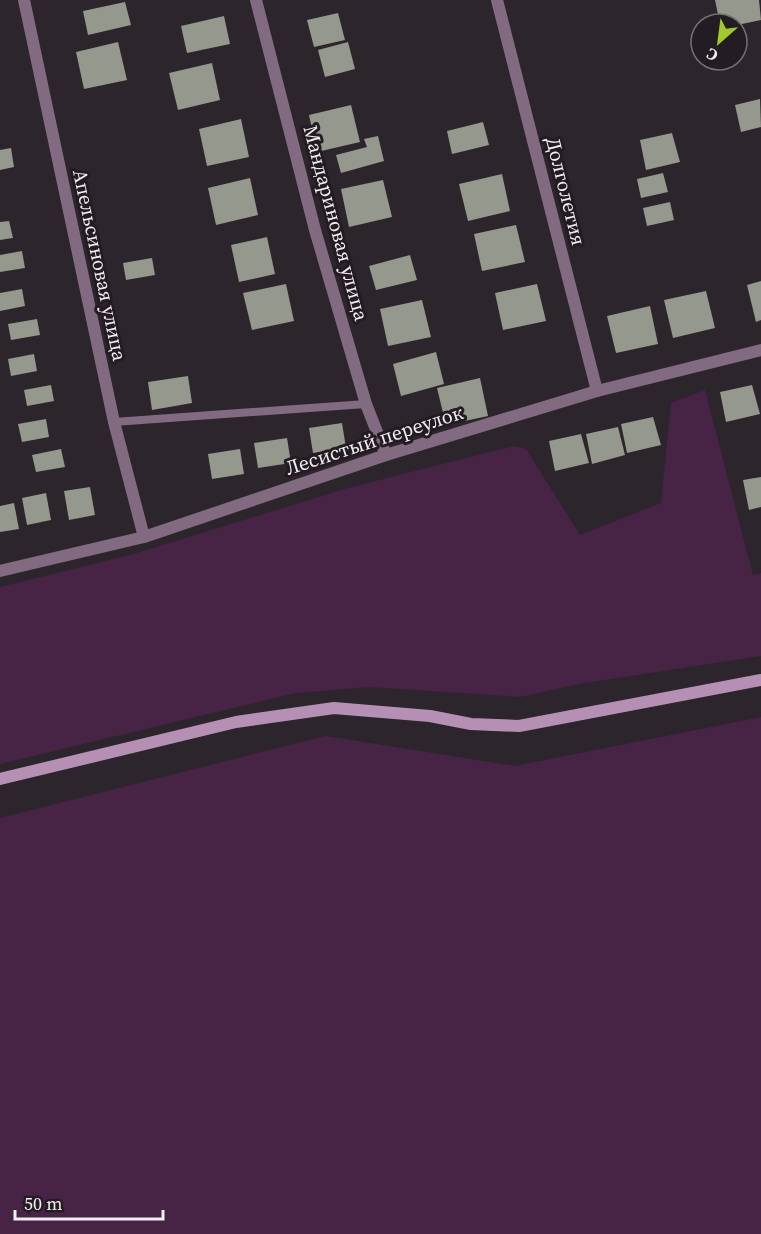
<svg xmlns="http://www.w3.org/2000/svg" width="761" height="1234" font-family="'Source Serif 4',serif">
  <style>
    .green { fill: #472346 }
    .building { fill: #94988d }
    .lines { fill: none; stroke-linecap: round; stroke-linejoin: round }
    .lane { stroke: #826b81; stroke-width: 8 }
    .street { stroke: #826b81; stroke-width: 12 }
    .secondary { stroke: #b690b4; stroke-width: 12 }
    .labels { text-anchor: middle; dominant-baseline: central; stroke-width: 6; stroke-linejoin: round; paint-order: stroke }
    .street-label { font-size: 20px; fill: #f2edf1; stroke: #231c23 }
  </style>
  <rect width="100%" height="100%" fill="#2d252c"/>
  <g class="green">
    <polygon points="705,390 753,575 761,573 761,656 579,684 520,697 369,687 296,693 0,764 0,587 130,555 348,488 514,446 526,449 580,535 661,503 671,403"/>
    <polygon points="761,717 761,1234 0,1234 0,818 326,736 515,766"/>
  </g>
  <g class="building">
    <polygon points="715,0 759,0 761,20 737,25 737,24 720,24"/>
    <polygon points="125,2 131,25 88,35 83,11"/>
    <polygon points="338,13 345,40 314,47 307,20"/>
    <polygon points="224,16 230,44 187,53 181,26"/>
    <polygon points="118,42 127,80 84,89 76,52"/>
    <polygon points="348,42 355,69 325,77 318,50"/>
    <polygon points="212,63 220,100 178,110 169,73"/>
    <polygon points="760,99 761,127 741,132 735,105"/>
    <polygon points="351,105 360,142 317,152 309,115"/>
    <polygon points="241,119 249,157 207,166 199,129"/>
    <polygon points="483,122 489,145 452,154 447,131"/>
    <polygon points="672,133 680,162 646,170 640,140"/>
    <polygon points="378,136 384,161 341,173 336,155 367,147 364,139"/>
    <polygon points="11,148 14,167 0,170 0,150"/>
    <polygon points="663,173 668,192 641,198 637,179"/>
    <polygon points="502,174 510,211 468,221 459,184"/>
    <polygon points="250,178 258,215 216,225 208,188"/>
    <polygon points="383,180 392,217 349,227 341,189"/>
    <polygon points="670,202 674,220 647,226 643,208"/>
    <polygon points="9,221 13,238 0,240 0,222"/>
    <polygon points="516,225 525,262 482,271 474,234"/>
    <polygon points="267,237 275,274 239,282 231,245"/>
    <polygon points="22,251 25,268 0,272 0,255"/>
    <polygon points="410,255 417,280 376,290 369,266"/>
    <polygon points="152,258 155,275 126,280 123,263"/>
    <polygon points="761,281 761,320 756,322 747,285"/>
    <polygon points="286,284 294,321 252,330 243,293"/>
    <polygon points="537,284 546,321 503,330 495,293"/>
    <polygon points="22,289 25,306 0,311 0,293"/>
    <polygon points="706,291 715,328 673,338 664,300"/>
    <polygon points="422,300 431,337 388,346 380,309"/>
    <polygon points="650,306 658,344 616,353 607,316"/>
    <polygon points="37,319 40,335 11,340 8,324"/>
    <polygon points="436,352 444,384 401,396 393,364"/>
    <polygon points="34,354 37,371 11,376 8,359"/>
    <polygon points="188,376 192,403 152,410 148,382"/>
    <polygon points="480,378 488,416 446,425 437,388"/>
    <polygon points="51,385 54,401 27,406 24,390"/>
    <polygon points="752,385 760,414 726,422 720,392"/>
    <polygon points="653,417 661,445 627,453 621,424"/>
    <polygon points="46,419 49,437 22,442 18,424"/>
    <polygon points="342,423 346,448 313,453 309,428"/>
    <polygon points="618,427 625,455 592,464 586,434"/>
    <polygon points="581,434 589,463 555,471 549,441"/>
    <polygon points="287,438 291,463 258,468 254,443"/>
    <polygon points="61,449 65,467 36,472 32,455"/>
    <polygon points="240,449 244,474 212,479 208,454"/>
    <polygon points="761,477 761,507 749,510 743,480"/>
    <polygon points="90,487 95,515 69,520 64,491"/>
    <polygon points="46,493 51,520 27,525 22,498"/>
    <polygon points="14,503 19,529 0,532 0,506"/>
  </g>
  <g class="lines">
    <polyline class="lane" points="114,422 366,404"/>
    <g class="street">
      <polyline points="24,0 114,422 144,537"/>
      <polyline points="256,0 315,230 366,404 386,455"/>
      <polyline points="497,0 597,391"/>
      <polyline points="0,571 144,537 386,455 597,391 761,350"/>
    </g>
    <polyline class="secondary" points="0,779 236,722 334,708 430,716 471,724 519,726 761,680"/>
  </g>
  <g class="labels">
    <g class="street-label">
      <text transform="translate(566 191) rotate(76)">Долголетия</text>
      <text transform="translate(336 223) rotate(75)">Мандариновая улица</text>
      <text transform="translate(100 265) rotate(78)">Апельсиновая улица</text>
      <text transform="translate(374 440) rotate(-18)">Лесистый переулок</text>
    </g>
  </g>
  <g transform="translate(719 42) rotate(208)"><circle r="28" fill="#231c23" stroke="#767075" stroke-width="1.5"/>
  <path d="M0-4.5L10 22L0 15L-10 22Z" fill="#a0c92b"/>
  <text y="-9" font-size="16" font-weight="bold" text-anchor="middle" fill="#f2edf1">С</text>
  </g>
  <path d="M15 1210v9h148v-9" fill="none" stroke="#f2edf1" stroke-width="3"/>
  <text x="24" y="1210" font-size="18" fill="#f2edf1" stroke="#231c23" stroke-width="4.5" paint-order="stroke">50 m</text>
</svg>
